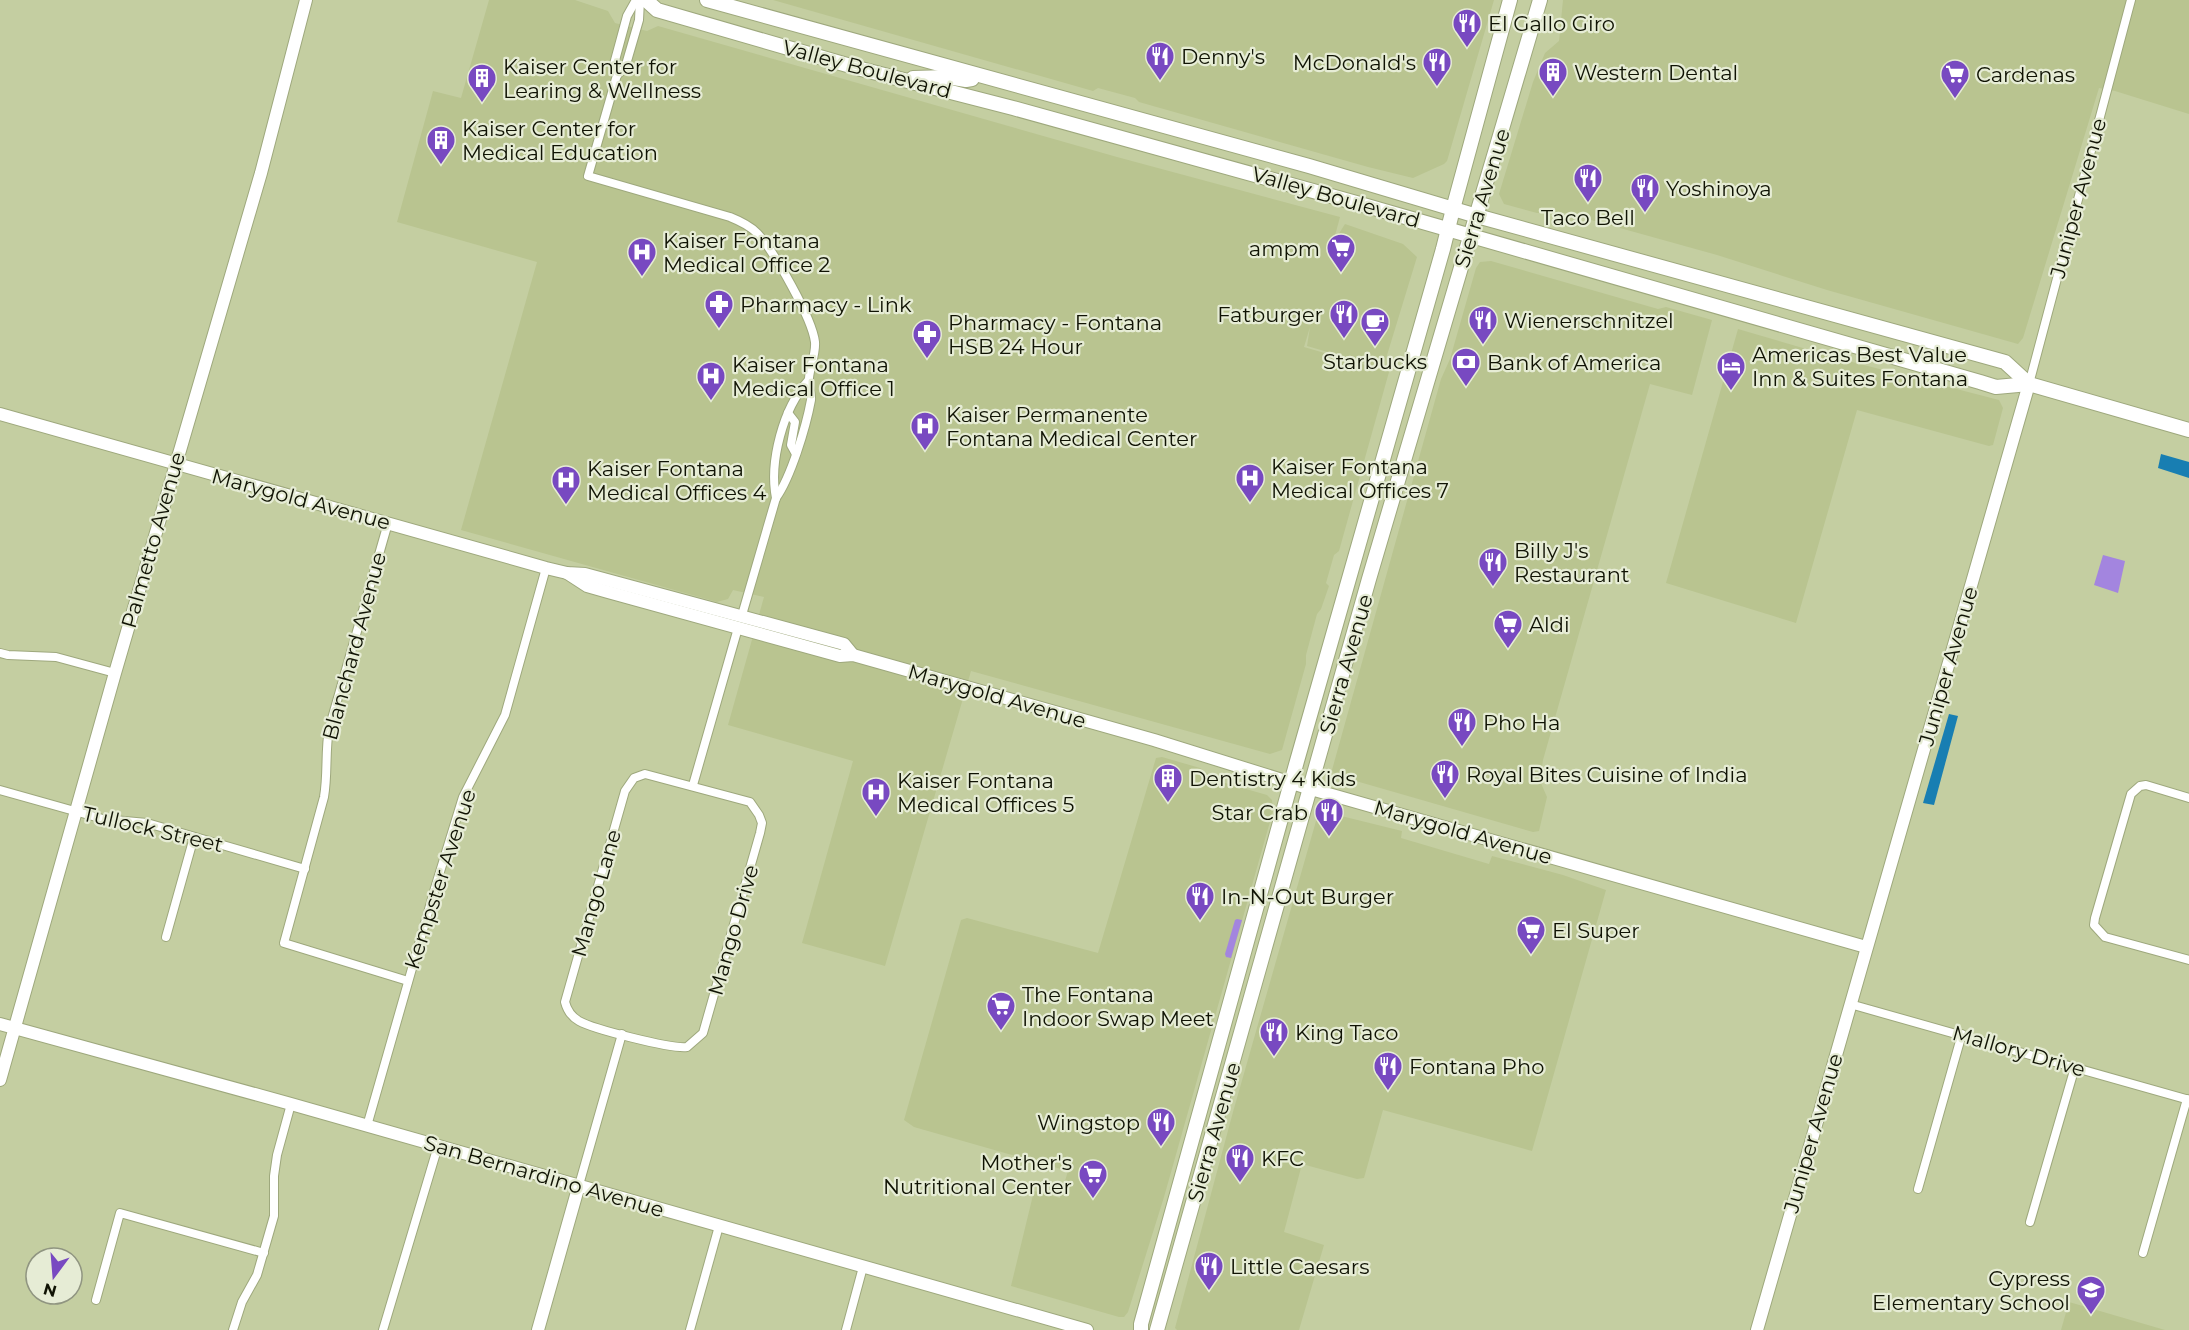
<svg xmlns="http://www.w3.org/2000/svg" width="2189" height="1330" font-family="Montserrat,sans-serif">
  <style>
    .built { fill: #b9c490 }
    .green { fill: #a385df }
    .water { fill: #187eb2 }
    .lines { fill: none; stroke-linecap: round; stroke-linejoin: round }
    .street-casing { stroke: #9ea87d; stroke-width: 10 }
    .secondary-casing { stroke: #9ea87d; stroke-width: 14 }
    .primary-casing { stroke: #9ea87d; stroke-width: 16 }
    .street { stroke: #fff; stroke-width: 8 }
    .secondary { stroke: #fff; stroke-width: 12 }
    .primary { stroke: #fff; stroke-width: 14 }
    .labels { text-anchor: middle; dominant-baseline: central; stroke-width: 4.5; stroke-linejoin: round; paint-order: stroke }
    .poi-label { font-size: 21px; fill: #101304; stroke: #e6ecd5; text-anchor: start }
    .street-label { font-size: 21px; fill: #101304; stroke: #e6ecd5 }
  </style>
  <rect width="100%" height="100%" fill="#c4cea1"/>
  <g class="built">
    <polygon points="489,0 575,0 608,11 615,23 647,31 658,26 1117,157 1340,217 1333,243 1345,224 1403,244 1417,257 1384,365 1379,367 1307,346 1310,327 1304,347 1389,372 1339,551 1334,555 1326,583 1329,586 1321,609 1317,614 1306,655 1306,664 1282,750 1270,754 971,671 885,966 802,943 853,761 728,725 764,597 733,590 728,599 717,602 461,530 537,262 397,222 433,91 461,98"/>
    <polygon points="773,0 1494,0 1447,161 1444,164 1413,178 1368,167 1139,102 1135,98 1098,88 1093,91"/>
    <polygon points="1563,0 2189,0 2189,114 2115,91 2099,88 2023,338 2018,344 1827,290 1717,255 1566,213 1537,213 1504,204 1499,194 1533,82 1545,53 1559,41"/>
    <polygon points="1491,261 1658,309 1666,307 1712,320 1692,395 1650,384 1543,760 1540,781 1547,797 1539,831 1533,832 1335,775 1332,770 1441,379 1450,359 1476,268 1480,262"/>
    <polygon points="1738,329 1837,358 1999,400 2003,408 1993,445 1989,446 1857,410 1796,623 1666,583"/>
    <polygon points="1162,757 1200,768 1218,781 1267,795 1272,800 1273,811 1164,1197 1128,1312 1124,1317 1119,1317 1011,1286 1034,1191 1060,1198 1068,1171 914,1127 904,1120 961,920 967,918 1098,953 1156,758"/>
    <polygon points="1325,812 1402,831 1401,838 1489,864 1492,856 1563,875 1606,890 1532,1151 1383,1110 1364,1178 1357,1179 1302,1164 1284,1232 1324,1245 1299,1330 1177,1330 1175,1328 1233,1112 1318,814"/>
    <polygon points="2069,1302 2165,1330 2061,1330"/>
  </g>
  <g class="green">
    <polygon points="2103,555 2125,561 2118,593 2094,585"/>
    <polygon points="1237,919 1242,920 1231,958 1226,957 1225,954 1235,920"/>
  </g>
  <g class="water">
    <polygon points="2161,454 2189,462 2189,478 2158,468"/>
    <polygon points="1949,714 1958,716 1934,805 1923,803"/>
  </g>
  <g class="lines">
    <g class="street-casing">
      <g id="street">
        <path d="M640,0L639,20L625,68L617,75L588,176L730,217C740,221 749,225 757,233C774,251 812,318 815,342C816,354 810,366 809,378C807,385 812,393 811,400C806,427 791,477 776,498L742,615"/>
        <polyline points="617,75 614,64 627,16 636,0"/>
        <polyline points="2029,384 2131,0"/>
        <polyline points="788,413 795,422 791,445 796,454"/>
        <path d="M776,498C769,462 783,408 808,381"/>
        <path d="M388,523L329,729C325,751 328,774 324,797L284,943L408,981"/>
        <polyline points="0,653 8,655 56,657 115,673"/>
        <path d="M645,774L750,802L759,815L762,823L760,833L703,1033L687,1047C671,1049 593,1029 579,1021C572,1017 567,1010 565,1002L625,791L634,778Z"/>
        <polyline points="693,785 738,628"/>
        <polyline points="0,790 103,819 147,823 305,869"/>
        <polyline points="2189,798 2146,785 2140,786 2131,794 2095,918 2094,925 2105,937 2189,960"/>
        <polyline points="166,937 194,837"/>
        <polyline points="1850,1004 2189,1100"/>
        <polyline points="367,1126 435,888 463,797 505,715 546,568"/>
        <polyline points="579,1185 622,1034"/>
        <polyline points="1918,1189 1962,1034"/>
        <polyline points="2030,1222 2075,1067"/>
        <polyline points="2143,1253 2187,1099"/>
        <polyline points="96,1300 120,1213 264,1253"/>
        <polyline points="233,1330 242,1302 257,1275 274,1216 274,1176 277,1155 291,1104"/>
        <polyline points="383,1330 438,1146"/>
        <polyline points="690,1330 719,1226"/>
        <polyline points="846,1330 863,1267"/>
      </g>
    </g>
    <g class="secondary-casing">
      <g id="secondary">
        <path d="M0,414L546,568L567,573L585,574C671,598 758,620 844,644L853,655"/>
        <polyline points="567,573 587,586 608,592 840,656 853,655 1154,740 1311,789 1866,947"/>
        <polyline points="0,1024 291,1104 1087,1330"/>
        <polyline points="0,1080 115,673 261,173 306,0"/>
        <polyline points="538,1330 579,1185"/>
        <polyline points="1757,1330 2029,384"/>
      </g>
    </g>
    <g class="primary-casing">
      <g id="primary">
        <polyline points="646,0 657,10 861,69 1013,108 1360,204 1980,382 1996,387 2029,384 2189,430"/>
        <polyline points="707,0 1309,166 1477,216 2005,362 2029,384"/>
        <polyline points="913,78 948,77 966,80 972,79"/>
        <polyline points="1141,1330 1141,1324 1297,761 1443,249 1453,209 1510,0"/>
        <polyline points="1157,1330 1369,579 1540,0"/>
      </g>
    </g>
    <use href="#street" class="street"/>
    <use href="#secondary" class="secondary"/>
    <use href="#primary" class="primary"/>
  </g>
  <defs>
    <g id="restaurant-pin" transform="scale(1.5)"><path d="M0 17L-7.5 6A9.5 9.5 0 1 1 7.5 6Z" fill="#7849c1" stroke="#e6ecd5"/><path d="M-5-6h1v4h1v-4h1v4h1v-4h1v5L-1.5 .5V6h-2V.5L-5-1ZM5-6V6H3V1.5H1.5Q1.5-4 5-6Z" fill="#fff"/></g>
    <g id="building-pin" transform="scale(1.5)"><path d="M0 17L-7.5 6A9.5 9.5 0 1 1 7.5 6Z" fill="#7849c1" stroke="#e6ecd5"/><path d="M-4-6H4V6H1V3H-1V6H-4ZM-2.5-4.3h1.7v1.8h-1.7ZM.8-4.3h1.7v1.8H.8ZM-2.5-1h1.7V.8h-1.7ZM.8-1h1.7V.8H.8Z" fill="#fff"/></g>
    <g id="supermarket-pin" transform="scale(1.5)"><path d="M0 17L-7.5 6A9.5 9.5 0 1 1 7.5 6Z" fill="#7849c1" stroke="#e6ecd5"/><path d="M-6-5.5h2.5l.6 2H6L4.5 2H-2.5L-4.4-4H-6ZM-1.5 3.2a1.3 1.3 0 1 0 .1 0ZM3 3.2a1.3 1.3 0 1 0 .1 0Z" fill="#fff"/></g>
    <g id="hospital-pin" transform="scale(1.5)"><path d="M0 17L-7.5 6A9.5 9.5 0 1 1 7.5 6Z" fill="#7849c1" stroke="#e6ecd5"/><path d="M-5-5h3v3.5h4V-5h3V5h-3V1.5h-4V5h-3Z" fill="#fff"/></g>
    <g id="pharmacy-pin" transform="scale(1.5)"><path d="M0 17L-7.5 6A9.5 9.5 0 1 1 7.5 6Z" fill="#7849c1" stroke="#e6ecd5"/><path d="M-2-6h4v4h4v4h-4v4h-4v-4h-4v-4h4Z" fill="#fff"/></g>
    <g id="cafe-pin" transform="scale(1.5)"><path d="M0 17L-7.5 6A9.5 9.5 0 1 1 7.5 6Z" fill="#7849c1" stroke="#e6ecd5"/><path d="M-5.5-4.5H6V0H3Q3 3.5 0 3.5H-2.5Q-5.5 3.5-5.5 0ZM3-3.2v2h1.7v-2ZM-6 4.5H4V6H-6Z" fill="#fff"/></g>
    <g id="bank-pin" transform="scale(1.5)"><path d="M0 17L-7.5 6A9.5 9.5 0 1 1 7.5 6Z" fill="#7849c1" stroke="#e6ecd5"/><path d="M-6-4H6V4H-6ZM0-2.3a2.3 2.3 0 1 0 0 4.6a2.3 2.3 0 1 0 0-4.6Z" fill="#fff"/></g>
    <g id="hotel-pin" transform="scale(1.5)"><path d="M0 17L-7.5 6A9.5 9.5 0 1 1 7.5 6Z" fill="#7849c1" stroke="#e6ecd5"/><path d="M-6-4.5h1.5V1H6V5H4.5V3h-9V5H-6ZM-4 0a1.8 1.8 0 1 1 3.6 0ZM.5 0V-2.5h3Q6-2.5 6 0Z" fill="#fff"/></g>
    <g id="school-pin" transform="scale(1.5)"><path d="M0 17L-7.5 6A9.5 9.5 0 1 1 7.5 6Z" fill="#7849c1" stroke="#e6ecd5"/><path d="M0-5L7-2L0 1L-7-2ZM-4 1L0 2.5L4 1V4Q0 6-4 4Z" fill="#fff"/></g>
  </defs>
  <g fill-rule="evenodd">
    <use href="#restaurant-pin" x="1467" y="23"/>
    <use href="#restaurant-pin" x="1160" y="56"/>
    <use href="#restaurant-pin" x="1437" y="62"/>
    <use href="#building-pin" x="1553" y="72"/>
    <use href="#supermarket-pin" x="1955" y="74"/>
    <use href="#building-pin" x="482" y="78"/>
    <use href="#building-pin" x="441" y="140"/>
    <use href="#restaurant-pin" x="1588" y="178"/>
    <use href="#restaurant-pin" x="1645" y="188"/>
    <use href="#supermarket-pin" x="1341" y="248"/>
    <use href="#hospital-pin" x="642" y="252"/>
    <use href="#pharmacy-pin" x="719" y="304"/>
    <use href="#restaurant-pin" x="1344" y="314"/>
    <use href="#restaurant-pin" x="1483" y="320"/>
    <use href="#cafe-pin" x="1375" y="322"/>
    <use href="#pharmacy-pin" x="927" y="334"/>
    <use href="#bank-pin" x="1466" y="362"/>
    <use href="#hotel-pin" x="1731" y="366"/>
    <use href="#hospital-pin" x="711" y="376"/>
    <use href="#hospital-pin" x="925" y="426"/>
    <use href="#hospital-pin" x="1250" y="478"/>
    <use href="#hospital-pin" x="566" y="480"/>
    <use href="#restaurant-pin" x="1493" y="562"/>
    <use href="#supermarket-pin" x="1508" y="624"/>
    <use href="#restaurant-pin" x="1462" y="722"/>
    <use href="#restaurant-pin" x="1445" y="774"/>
    <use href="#building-pin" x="1168" y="778"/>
    <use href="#hospital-pin" x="876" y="792"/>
    <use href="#restaurant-pin" x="1329" y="812"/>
    <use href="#restaurant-pin" x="1200" y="896"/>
    <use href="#supermarket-pin" x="1531" y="930"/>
    <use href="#supermarket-pin" x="1001" y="1006"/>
    <use href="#restaurant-pin" x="1274" y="1032"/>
    <use href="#restaurant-pin" x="1388" y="1066"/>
    <use href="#restaurant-pin" x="1161" y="1122"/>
    <use href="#restaurant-pin" x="1240" y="1158"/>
    <use href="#supermarket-pin" x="1093" y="1174"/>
    <use href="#restaurant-pin" x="1209" y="1266"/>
    <use href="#school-pin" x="2091" y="1290"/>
  </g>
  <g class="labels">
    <g class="poi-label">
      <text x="1488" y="23">El Gallo Giro</text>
      <text x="1181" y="56">Denny's</text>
      <text x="1416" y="62" text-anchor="end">McDonald's</text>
      <text x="503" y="66">Kaiser Center for<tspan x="503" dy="24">Learing &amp; Wellness</tspan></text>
      <text x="1574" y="72">Western Dental</text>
      <text x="1976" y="74">Cardenas</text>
      <text x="462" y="128">Kaiser Center for<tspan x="462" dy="24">Medical Education</tspan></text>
      <text x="1666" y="188">Yoshinoya</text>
      <text x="1588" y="217" text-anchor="middle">Taco Bell</text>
      <text x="663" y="240">Kaiser Fontana<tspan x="663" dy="24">Medical Office 2</tspan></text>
      <text x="1320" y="248" text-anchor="end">ampm</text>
      <text x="740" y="304">Pharmacy - Link</text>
      <text x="1323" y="314" text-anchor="end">Fatburger</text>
      <text x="1504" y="320">Wienerschnitzel</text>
      <text x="948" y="322">Pharmacy - Fontana<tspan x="948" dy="24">HSB 24 Hour</tspan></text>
      <text x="1752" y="354">Americas Best Value<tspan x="1752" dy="24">Inn &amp; Suites Fontana</tspan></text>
      <text x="1375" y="361" text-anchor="middle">Starbucks</text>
      <text x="1487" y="362">Bank of America</text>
      <text x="732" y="364">Kaiser Fontana<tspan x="732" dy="24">Medical Office 1</tspan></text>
      <text x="946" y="414">Kaiser Permanente<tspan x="946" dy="24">Fontana Medical Center</tspan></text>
      <text x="1271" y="466">Kaiser Fontana<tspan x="1271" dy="24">Medical Offices 7</tspan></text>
      <text x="587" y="468">Kaiser Fontana<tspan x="587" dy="24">Medical Offices 4</tspan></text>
      <text x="1514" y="550">Billy J's<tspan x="1514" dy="24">Restaurant</tspan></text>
      <text x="1529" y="624">Aldi</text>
      <text x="1483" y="722">Pho Ha</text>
      <text x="1466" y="774">Royal Bites Cuisine of India</text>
      <text x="1189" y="778">Dentistry 4 Kids</text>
      <text x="897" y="780">Kaiser Fontana<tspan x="897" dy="24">Medical Offices 5</tspan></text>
      <text x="1308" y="812" text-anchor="end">Star Crab</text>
      <text x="1221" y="896">In-N-Out Burger</text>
      <text x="1552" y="930">El Super</text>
      <text x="1022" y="994">The Fontana<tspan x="1022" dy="24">Indoor Swap Meet</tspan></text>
      <text x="1295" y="1032">King Taco</text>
      <text x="1409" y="1066">Fontana Pho</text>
      <text x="1140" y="1122" text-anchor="end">Wingstop</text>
      <text x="1261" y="1158">KFC</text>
      <text x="1072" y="1162" text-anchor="end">Mother's<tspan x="1072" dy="24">Nutritional Center</tspan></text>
      <text x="1230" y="1266">Little Caesars</text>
      <text x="2070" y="1278" text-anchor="end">Cypress<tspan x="2070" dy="24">Elementary School</tspan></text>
    </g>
    <g class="street-label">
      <text transform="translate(867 69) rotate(15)">Valley Boulevard</text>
      <text transform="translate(1336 197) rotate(16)">Valley Boulevard</text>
      <text transform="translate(1482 198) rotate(-73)">Sierra Avenue</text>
      <text transform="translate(2078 198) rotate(-75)">Juniper Avenue</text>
      <text transform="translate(301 499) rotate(15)">Marygold Avenue</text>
      <text transform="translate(153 540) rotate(-74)">Palmetto Avenue</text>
      <text transform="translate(354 646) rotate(-75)">Blanchard Avenue</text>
      <text transform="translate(1346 664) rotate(-74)">Sierra Avenue</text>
      <text transform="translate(1948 666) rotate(-74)">Juniper Avenue</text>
      <text transform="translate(997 696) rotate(16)">Marygold Avenue</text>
      <text transform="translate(153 829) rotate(13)">Tullock Street</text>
      <text transform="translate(1463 832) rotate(16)">Marygold Avenue</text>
      <text transform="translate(440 879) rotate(-72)">Kempster Avenue</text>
      <text transform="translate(596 893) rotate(-74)">Mango Lane</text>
      <text transform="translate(733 930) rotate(-74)">Mango Drive</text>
      <text transform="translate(2019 1051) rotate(16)">Mallory Drive</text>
      <text transform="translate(1214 1132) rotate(-74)">Sierra Avenue</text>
      <text transform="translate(1813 1133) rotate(-74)">Juniper Avenue</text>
      <text transform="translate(544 1176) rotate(16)">San Bernardino Avenue</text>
    </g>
  </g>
  <g transform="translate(54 1276) rotate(196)"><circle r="28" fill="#e6ecd5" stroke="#909581" stroke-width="1.5"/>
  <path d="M0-4.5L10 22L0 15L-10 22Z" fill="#7849c1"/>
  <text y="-9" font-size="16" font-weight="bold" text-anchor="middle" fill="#101304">N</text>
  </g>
</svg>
